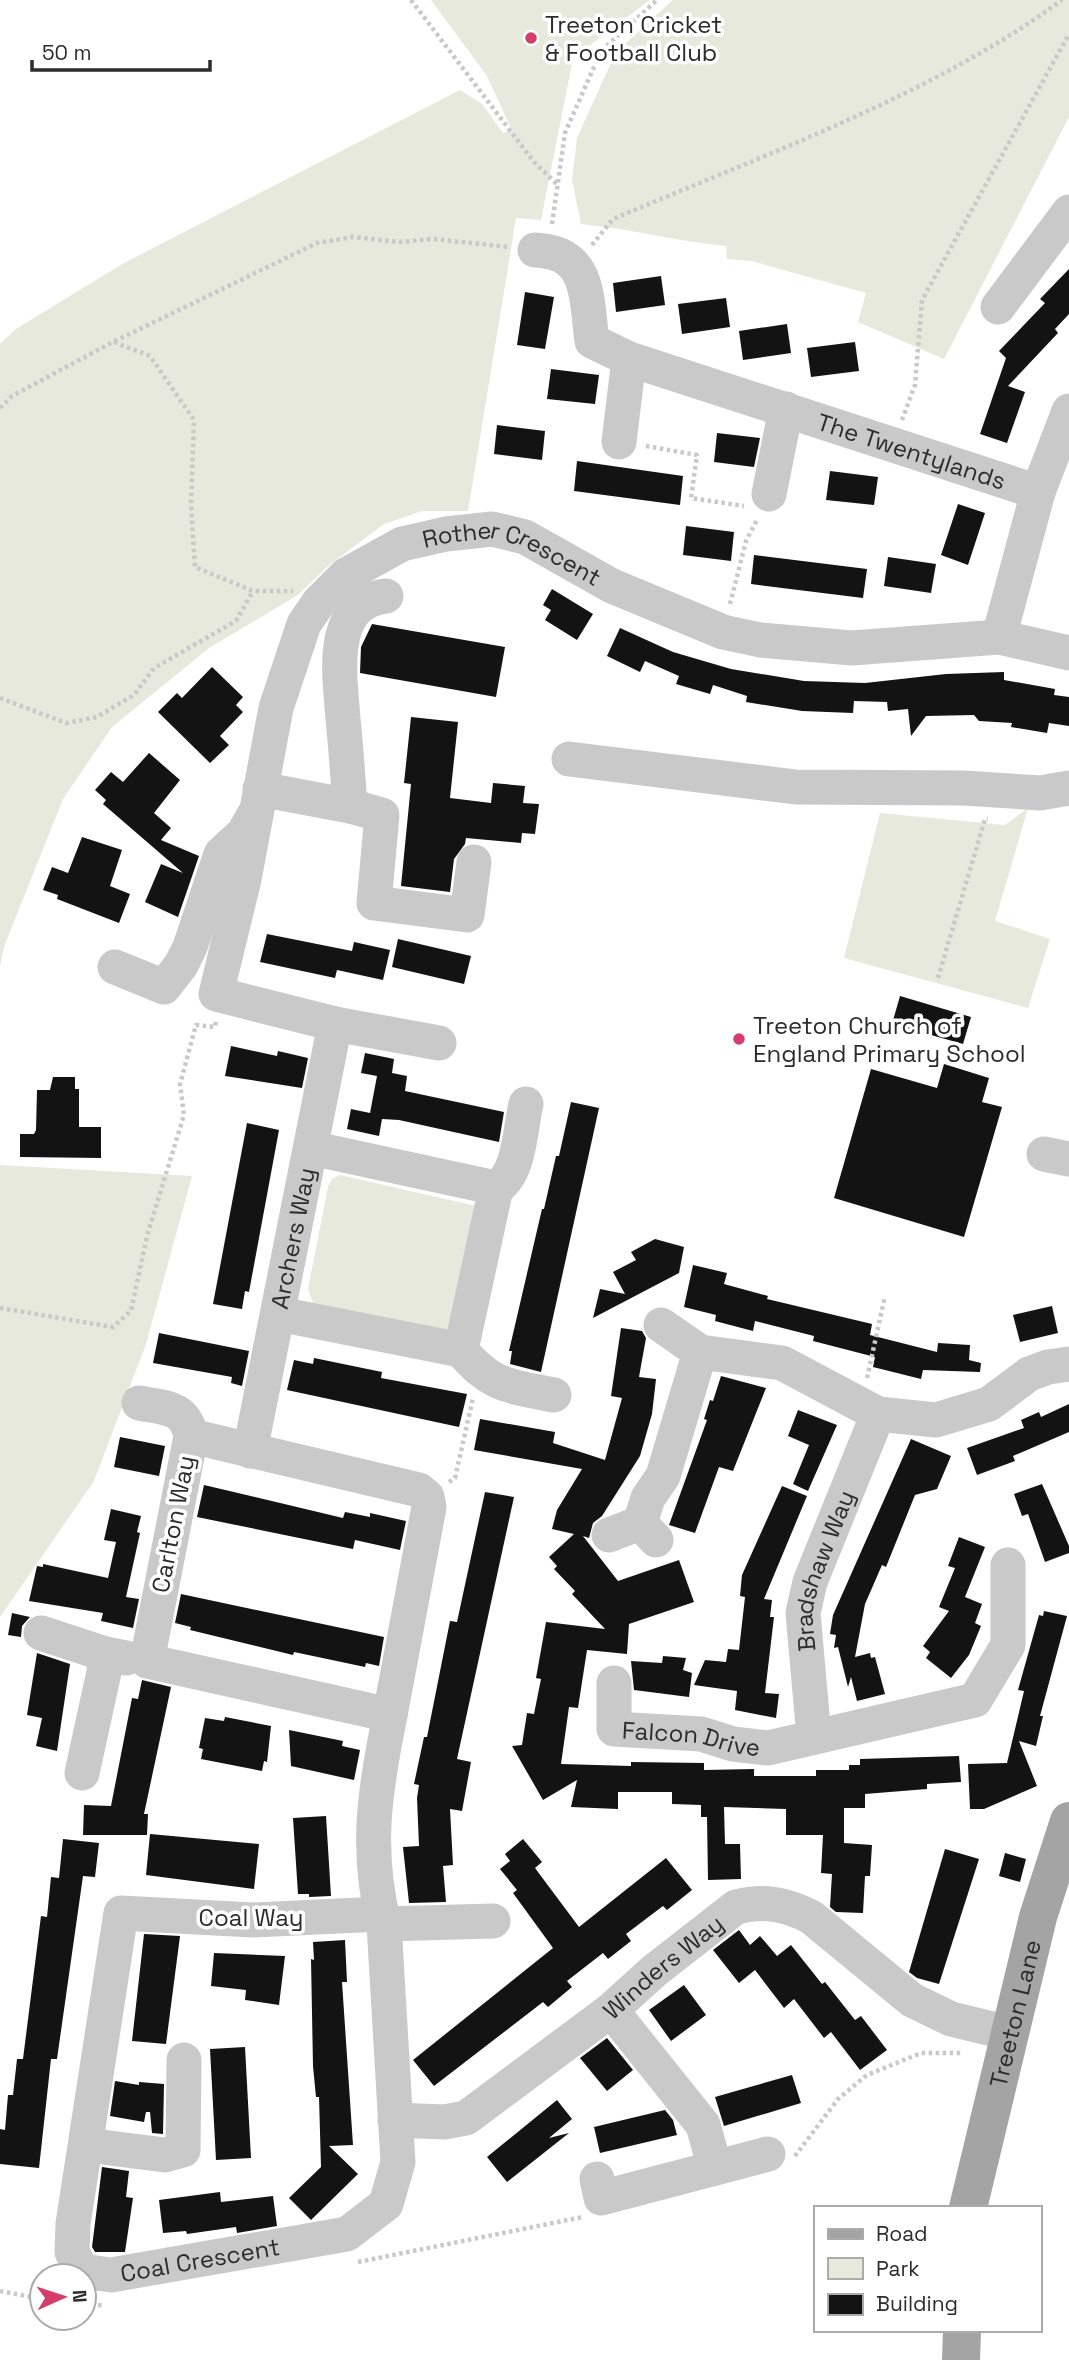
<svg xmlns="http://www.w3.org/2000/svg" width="1069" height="2360" font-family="'Space Grotesk',sans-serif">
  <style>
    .green { fill: #e6e9db }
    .building { fill: #131313 }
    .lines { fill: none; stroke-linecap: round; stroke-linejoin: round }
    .path { stroke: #c9c9c9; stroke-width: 4.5; stroke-dasharray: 3.5 3.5; stroke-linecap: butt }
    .minor { stroke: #c9c9c9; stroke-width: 35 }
    .major { stroke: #a4a4a4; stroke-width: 38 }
    .poi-dot { fill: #d43d6c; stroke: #fff; stroke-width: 2.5 }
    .labels { text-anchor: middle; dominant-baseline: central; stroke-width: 7; stroke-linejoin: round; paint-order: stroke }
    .poi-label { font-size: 24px; fill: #2c2c2c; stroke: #fff; text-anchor: start }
    .street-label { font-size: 24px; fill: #2c2c2c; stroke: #fff }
  </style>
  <rect width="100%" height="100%" fill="#fff"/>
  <g class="green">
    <polygon points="431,0 650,0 573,58 541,220 516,218 468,511 422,511 384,524 328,566 298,595 209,648 112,727 63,799 5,944 0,966 0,344 16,329 124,263 460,90 482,104 503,133 512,130 487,76"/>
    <path d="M673,0H1069V117L944,359L858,322L866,293L751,261L727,259L726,246C677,241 630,229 581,224L572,180L577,138L616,52Z"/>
    <polygon points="1028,808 995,921 1050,939 1028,1008 844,958 880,813 1005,825"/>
    <polygon points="0,1165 192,1176 146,1344 94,1481 0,1617"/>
    <polygon points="340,1175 476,1206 449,1333 314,1305 308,1289 328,1187 332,1179"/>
  </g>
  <g class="building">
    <polygon points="1069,269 1069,314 1055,329 1058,333 1008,386 1025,392 1007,443 980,434 1006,358 999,351 1045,303 1040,299"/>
    <polygon points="661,276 665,305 616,312 613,283"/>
    <polygon points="525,292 554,297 545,349 517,345"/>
    <polygon points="726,298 730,327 682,334 678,304"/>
    <polygon points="787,324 791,353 743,360 739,331"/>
    <polygon points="855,342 859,371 811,377 807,348"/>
    <polygon points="551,369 599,375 595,404 547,399"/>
    <polygon points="497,425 545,431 542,460 494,454"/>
    <polygon points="717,433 760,438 754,467 714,462"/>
    <polygon points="577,461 683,476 680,505 574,491"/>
    <polygon points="830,471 878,477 874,505 826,500"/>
    <polygon points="958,504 985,513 968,565 941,555"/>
    <polygon points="686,526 734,532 731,561 683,555"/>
    <polygon points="754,555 867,569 863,598 751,584"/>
    <polygon points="888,557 936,564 931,593 884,586"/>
    <polygon points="552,589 593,614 577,640 545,620 551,610 543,605"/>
    <polygon points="372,624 505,647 496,697 360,673 361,647"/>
    <polygon points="620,628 673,652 731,669 804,681 865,683 946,674 1004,672 1004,680 1055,689 1054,695 1069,697 1069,726 1049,723 1047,733 1011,727 1012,723 979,721 974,715 926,716 911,736 908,709 888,711 887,702 854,701 853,713 802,711 746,702 747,696 713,685 710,694 676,684 679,676 645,661 640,672 607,656"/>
    <polygon points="212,667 243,697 236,705 243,712 220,736 229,745 210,763 158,712 177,693 182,698"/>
    <polygon points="411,717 458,722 450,798 491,803 493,783 525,786 523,803 539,804 535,834 522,833 521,843 466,838 465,844 454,859 450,892 401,886 411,784 404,783"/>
    <polygon points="149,753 180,780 154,813 171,828 161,840 199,856 178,917 145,902 161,864 183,873 103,804 106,800 95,790 111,772 123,782"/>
    <polygon points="82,837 122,850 110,886 130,894 119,923 57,899 58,895 43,890 52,867 68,873"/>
    <polygon points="267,934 352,951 354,942 390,950 383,980 337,970 335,978 260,962"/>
    <polygon points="398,939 471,956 464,984 392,967"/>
    <polygon points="900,996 971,1017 963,1044 892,1024"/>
    <polygon points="231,1046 277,1056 278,1051 308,1058 302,1088 225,1076"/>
    <polygon points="365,1053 394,1059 392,1073 407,1076 405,1091 504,1112 499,1142 399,1120 382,1119 379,1136 347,1129 351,1109 370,1113 377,1076 361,1073"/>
    <polygon points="944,1064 989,1078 982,1102 1002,1107 964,1237 834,1198 871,1069 937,1088"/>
    <polygon points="53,1077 75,1077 75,1089 79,1089 79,1127 101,1127 101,1158 20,1157 20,1134 34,1134 36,1130 37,1090 50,1090"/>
    <polygon points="571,1102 599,1108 541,1372 510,1364 512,1351 509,1351 542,1209 544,1209 556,1156 559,1156"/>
    <polygon points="247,1123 279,1130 249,1292 245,1291 242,1309 213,1304"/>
    <polygon points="655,1239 684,1247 679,1273 593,1318 600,1289 625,1294 613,1272 636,1260 631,1252"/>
    <polygon points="693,1265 727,1273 724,1284 768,1296 767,1299 872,1324 870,1335 937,1352 938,1343 970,1345 969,1360 981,1363 980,1372 923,1370 921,1379 873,1367 875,1357 813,1341 814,1336 755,1321 753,1331 715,1321 716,1315 684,1307"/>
    <polygon points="1052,1306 1058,1333 1020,1342 1013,1315"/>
    <polygon points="621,1328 642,1331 646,1338 639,1377 656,1379 652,1414 640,1456 602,1516 593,1523 589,1538 583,1536 618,1581 679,1560 694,1602 629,1624 627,1654 587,1650 578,1708 569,1707 561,1764 631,1766 631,1762 704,1763 704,1770 754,1769 754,1776 816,1776 816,1770 849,1770 849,1765 860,1765 860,1759 959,1756 961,1782 927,1784 927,1789 865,1794 865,1808 844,1808 844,1843 872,1845 870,1876 865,1876 863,1913 836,1912 830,1907 832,1874 821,1873 823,1835 786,1835 786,1809 724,1807 725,1844 740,1844 741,1879 708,1880 707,1817 701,1817 701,1805 672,1804 672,1792 618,1792 618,1809 571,1807 577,1780 543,1800 512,1746 522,1745 527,1713 534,1714 541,1679 536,1678 546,1622 605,1629 572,1594 575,1591 554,1569 557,1566 549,1557 574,1534 552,1529 557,1510 582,1469 474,1450 480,1419 555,1432 553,1443 605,1460 622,1398 611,1396"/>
    <polygon points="159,1333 249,1351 242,1386 231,1383 232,1377 153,1363"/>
    <polygon points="314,1358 382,1372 381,1378 467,1394 459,1427 287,1390 294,1360 313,1364"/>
    <polygon points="721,1376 766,1388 733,1471 719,1467 695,1533 669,1525 707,1420 704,1419 710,1400 713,1401"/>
    <polygon points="1069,1404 1069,1432 1013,1456 1015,1461 977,1475 967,1448 1024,1428 1021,1420 1039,1412 1041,1417"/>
    <polygon points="798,1410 837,1425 808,1491 793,1484 809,1445 788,1436"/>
    <polygon points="120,1437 165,1446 159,1476 114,1467"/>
    <polygon points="911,1439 951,1456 937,1489 915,1495 886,1567 882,1565 865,1604 855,1657 870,1653 871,1658 875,1657 885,1694 857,1701 851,1677 848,1687 838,1647 834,1648 836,1635 830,1634 833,1615"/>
    <polygon points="1042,1484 1069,1546 1069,1553 1045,1562 1028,1514 1022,1516 1014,1494"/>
    <polygon points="204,1485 343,1518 345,1512 370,1517 370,1513 406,1521 400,1550 355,1540 353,1549 197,1517"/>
    <polygon points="782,1486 807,1496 764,1599 772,1600 770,1617 774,1617 765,1693 779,1694 776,1718 735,1710 737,1691 694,1685 705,1660 726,1662 728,1649 739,1650 745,1597 740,1596 742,1575"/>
    <polygon points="485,1492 514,1497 457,1759 471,1762 462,1811 450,1809 453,1865 443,1866 446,1902 409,1903 403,1847 419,1846 417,1798 419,1785 414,1784 424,1737 427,1737 450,1621 457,1622"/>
    <polygon points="111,1509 141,1516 137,1532 140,1533 126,1597 139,1599 133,1628 101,1621 103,1613 29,1601 37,1566 43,1567 43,1564 108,1578 116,1542 104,1540"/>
    <polygon points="959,1537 985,1547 965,1597 982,1604 975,1623 981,1626 969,1655 951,1678 926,1658 930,1652 923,1646 949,1611 939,1607 955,1568 948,1566"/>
    <polygon points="181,1594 384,1637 379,1666 366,1663 365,1667 294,1652 293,1655 190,1630 191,1627 175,1623"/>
    <polygon points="1044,1611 1067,1616 1040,1716 1043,1716 1036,1746 1019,1741 1037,1786 984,1809 970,1809 968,1764 1007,1763 1024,1691 1018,1690 1039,1615 1043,1616"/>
    <polygon points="12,1613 30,1617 22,1626 21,1637 8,1635"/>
    <polygon points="37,1653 70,1664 57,1751 36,1746 42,1718 27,1715"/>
    <polygon points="663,1656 686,1658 683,1670 692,1673 689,1697 634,1690 631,1661 662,1663"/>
    <polygon points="142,1680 171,1687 144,1814 148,1814 147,1835 83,1835 84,1805 111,1806 132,1698 138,1699"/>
    <polygon points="225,1717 271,1726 267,1762 264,1761 262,1771 201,1759 203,1749 199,1748 205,1718 224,1721"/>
    <polygon points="289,1730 343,1741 342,1746 360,1750 354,1780 291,1766"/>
    <polygon points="326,1816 331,1896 309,1897 309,1894 298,1894 293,1818"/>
    <polygon points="150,1834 259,1844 254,1889 146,1875"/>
    <polygon points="63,1839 99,1843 95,1877 83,1876 57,2059 51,2059 39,2168 0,2164 0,2129 5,2130 8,2095 13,2095 17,2059 23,2059 41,1916 47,1917 51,1877 59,1878"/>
    <polygon points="523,1839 542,1862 535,1868 579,1927 666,1858 692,1890 667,1910 663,1906 626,1934 631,1941 608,1959 603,1953 567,1981 572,1987 548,2007 543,2002 434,2086 413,2060 553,1948 513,1893 517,1890 500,1869 510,1861 505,1854"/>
    <polygon points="945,1849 979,1859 939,1984 917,1978 909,1972"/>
    <polygon points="1005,1853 1026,1859 1020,1882 999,1876"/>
    <polygon points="739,1930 750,1945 760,1936 777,1956 791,1945 822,1984 825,1982 855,2020 861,2016 887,2050 860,2070 831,2032 824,2038 794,1999 784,2008 755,1970 739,1983 713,1950"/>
    <polygon points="144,1934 180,1936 166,2044 132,2041"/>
    <polygon points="345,1940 347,1982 342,1982 353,2145 329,2146 358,2174 311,2220 289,2198 321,2167 319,2097 316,2097 313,2066 311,1959 314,1960 313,1942"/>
    <polygon points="214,1953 285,1956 279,2005 245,2000 246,1990 211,1986"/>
    <polygon points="684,1985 706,2015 671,2041 649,2010"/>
    <polygon points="607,2038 633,2070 607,2091 580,2058"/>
    <polygon points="245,2047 251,2158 216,2160 210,2049"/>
    <polygon points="792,2075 801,2103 724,2126 715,2097"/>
    <polygon points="115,2081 139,2085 139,2082 164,2084 163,2134 152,2133 150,2112 146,2112 144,2122 110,2116"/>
    <polygon points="557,2100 572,2119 549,2138 569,2133 507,2182 487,2157"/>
    <polygon points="665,2110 673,2120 677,2135 600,2153 594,2127"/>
    <polygon points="102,2167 129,2171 126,2197 133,2198 125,2252 95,2252 92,2247"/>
    <polygon points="220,2192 221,2202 273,2196 277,2226 237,2233 236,2227 187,2234 186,2231 163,2233 159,2200"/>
  </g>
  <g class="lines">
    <g class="path">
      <polyline points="411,0 534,162 558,185"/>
      <polyline points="552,224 565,133 601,51 657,0"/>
      <path d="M592,245L613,219C761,156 933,95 1062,0"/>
      <polyline points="114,342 150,356 194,420 191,504 195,567 253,591 293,591"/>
      <polyline points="0,408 12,396 113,342 317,243 353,237 400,242 433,239 509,247"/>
      <polyline points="902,420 915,385 922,300 1069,34"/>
      <polyline points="646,446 697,455 691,498 744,506"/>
      <polyline points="730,604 746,541 757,520"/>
      <polyline points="0,698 66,723 97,717 134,695 154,668 236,621 253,591"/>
      <polyline points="938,978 985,819 988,819"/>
      <polyline points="0,1308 113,1327 131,1311 147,1236 184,1115 180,1084 196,1025 215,1027 216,1021"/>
      <polyline points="867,1378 885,1296"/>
      <polyline points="449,1482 455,1478 473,1398"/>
      <polyline points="795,2156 838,2099 867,2075 921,2053 961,2053"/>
      <polyline points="358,2262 583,2217"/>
      <polyline points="0,2291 42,2299"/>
      <polyline points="84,2306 104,2305"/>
    </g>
    <g class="minor">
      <path id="s1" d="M535,250C591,252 586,298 592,341L629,359L1038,492"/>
      <polyline points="998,307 1069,212"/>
      <polyline points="619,442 629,359"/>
      <polyline points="769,494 786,409"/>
      <polyline points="999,637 1038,492 1069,411"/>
      <polyline points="569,759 796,787 964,788 1040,793 1069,788"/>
      <path d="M260,789L350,806C348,777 346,748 343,719C340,676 327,603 386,596"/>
      <polyline points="350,806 382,815 374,903 467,915 474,862"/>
      <polyline points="115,967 164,987 181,965 190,947 221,854 243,834 254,815"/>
      <path id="s2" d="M439,1043L335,1024L216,994L244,879L276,708L304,624L319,602L346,575L402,544L446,534L492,529L525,537L612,586L723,632L760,640L852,648L999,637L1069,653"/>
      <polyline points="1044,1154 1069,1159"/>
      <path d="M496,1188C520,1174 520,1129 526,1104"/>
      <polyline points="279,1314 461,1350 496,1188 311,1148"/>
      <polyline points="661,1325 700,1352"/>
      <path d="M461,1350C491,1387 510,1386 554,1395"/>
      <path d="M139,1403C165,1408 185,1406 191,1436L147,1661L390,1715L429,1507L427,1497L419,1490L191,1436"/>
      <path id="s3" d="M250,1451L335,1024"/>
      <polyline points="609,1535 640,1523"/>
      <polyline points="656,1540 640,1523 648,1498 663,1476 700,1352 782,1363 878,1414 936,1420 989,1404 1029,1374 1048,1367 1069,1364"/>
      <polyline points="41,1633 105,1654 126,1658"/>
      <path id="s4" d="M614,1683V1729L701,1734L733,1744L768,1748L975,1700L1008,1645V1565"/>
      <path id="s5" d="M814,1737L803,1613L810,1582L878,1414"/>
      <polyline points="82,1773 104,1672 105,1654"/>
      <path id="s6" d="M381,1914L253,1920L121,1913L73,2224L72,2252L82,2271L111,2275L347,2234L386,2204L398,2162L384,1924C365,1849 375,1789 390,1715"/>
      <polyline points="384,1924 493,1921"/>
      <path id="s7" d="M395,2120L444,2122L466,2118L611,2010L654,1971L736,1907C764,1900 786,1904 811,1917L912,2000L951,2019L1009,2033"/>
      <polyline points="86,2145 165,2155 183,2150 184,2060"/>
      <polyline points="715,2168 768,2154"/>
      <polyline points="597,2179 601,2198 715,2168 703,2125 611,2010"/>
    </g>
    <g class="major">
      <path id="s8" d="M968,2208L1038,1917L1069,1821"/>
      <polyline points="961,2360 962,2330"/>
    </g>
  </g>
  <g class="poi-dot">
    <circle cx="531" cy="38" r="7"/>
    <circle cx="739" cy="1039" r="7"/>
  </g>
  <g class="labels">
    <g class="poi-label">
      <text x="545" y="24">Treeton Cricket<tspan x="545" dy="28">&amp; Football Club</tspan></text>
      <text x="753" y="1025">Treeton Church of<tspan x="753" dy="28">England Primary School</tspan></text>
    </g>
    <g class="street-label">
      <text stroke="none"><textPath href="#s1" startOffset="460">The Twentylands</textPath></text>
      <text stroke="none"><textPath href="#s2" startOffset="854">Rother Crescent</textPath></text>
      <text stroke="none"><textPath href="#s3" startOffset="217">Archers Way</textPath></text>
      <text transform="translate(173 1524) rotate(-79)">Carlton Way</text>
      <text stroke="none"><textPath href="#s5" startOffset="170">Bradshaw Way</textPath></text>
      <text stroke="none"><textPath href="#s4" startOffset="124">Falcon Drive</textPath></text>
      <text x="251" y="1917">Coal Way</text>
      <text stroke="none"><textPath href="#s7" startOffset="320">Winders Way</textPath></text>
      <text stroke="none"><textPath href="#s8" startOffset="200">Treeton Lane</textPath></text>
      <text stroke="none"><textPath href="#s6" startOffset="744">Coal Crescent</textPath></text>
    </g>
  </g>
  <rect x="814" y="2206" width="228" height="126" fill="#ffffff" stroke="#ababab" stroke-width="2"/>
  <rect x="828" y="2229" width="35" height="10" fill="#a4a4a4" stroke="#ababab" stroke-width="2"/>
  <text x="876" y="2241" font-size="21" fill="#2c2c2c">Road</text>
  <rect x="828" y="2258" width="35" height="21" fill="#e6e9db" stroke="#ababab" stroke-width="2"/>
  <text x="876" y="2276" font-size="21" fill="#2c2c2c">Park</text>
  <rect x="828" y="2294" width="35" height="21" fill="#131313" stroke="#ababab" stroke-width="2"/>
  <text x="876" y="2311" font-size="21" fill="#2c2c2c">Building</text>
  <g transform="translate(63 2297) rotate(87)"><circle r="33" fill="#ffffff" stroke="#ababab" stroke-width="2"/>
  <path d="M0-5L12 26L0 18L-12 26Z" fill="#d43d6c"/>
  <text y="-10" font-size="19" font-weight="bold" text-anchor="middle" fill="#2c2c2c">N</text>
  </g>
  <path d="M32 60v10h178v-10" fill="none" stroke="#2c2c2c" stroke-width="3.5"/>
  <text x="42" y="60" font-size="21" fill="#2c2c2c" stroke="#ffffff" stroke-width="5" paint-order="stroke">50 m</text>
</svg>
